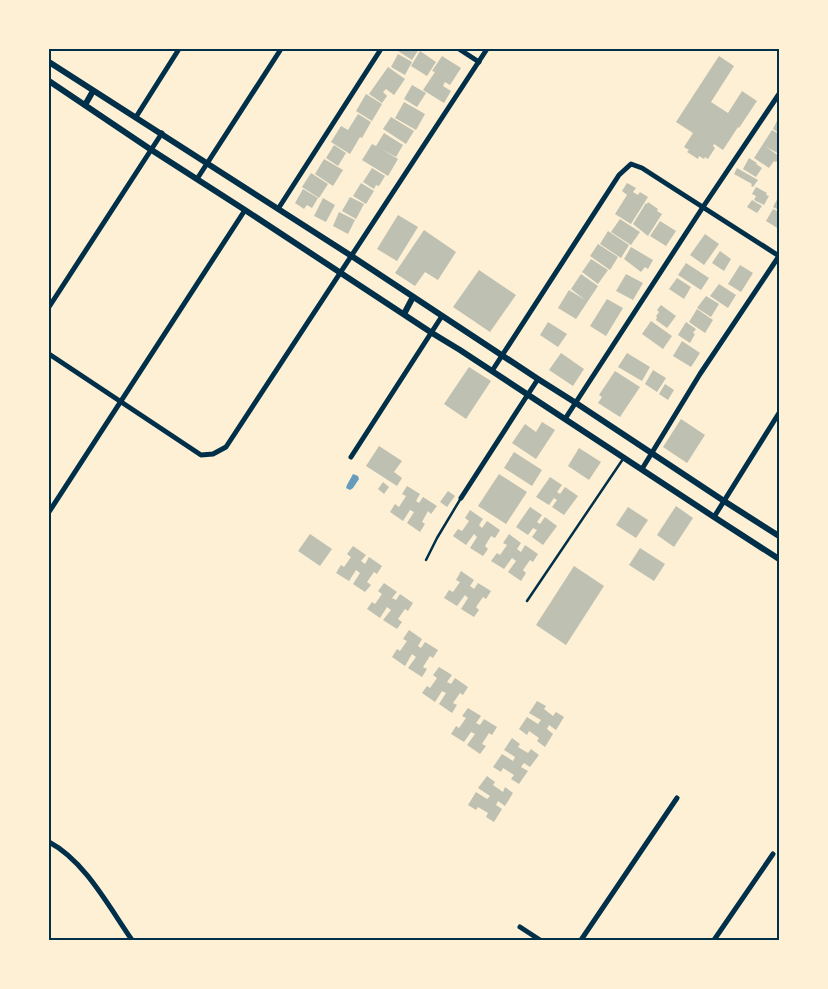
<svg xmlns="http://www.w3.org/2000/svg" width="828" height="989" font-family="Jost,sans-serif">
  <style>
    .water { fill: #669bbc }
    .building { fill: #bec0b2 }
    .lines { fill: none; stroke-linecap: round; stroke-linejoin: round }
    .service { stroke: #003049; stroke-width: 2.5 }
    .minor { stroke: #003049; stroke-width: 5 }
    .tertiary { stroke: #003049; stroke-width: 6 }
    .neatline { fill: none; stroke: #003049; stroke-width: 2 }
  </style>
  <rect width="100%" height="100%" fill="#fdf0d5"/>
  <polygon class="water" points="353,474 358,476 359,479 353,488 350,490 346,488 347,485"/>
  <g class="building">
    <polygon points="399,49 419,49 412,60 398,51"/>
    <polygon points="420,51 436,62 427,76 411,66"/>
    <polygon points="398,54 412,62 405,75 391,67"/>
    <polygon points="442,56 461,68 450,85 445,82 443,86 451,91 444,103 423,90 435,72 432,71"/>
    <polygon points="719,56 734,66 711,102 728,113 742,91 757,101 739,128 738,127 723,150 714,144 713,146 715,148 708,159 705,157 704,159 699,156 698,159 687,152 689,150 684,147 693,133 676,122"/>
    <polygon points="388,67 405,79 394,95 386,89 383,92 387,96 382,103 369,94"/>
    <polygon points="412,85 426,93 417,107 404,99"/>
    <polygon points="366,94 382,104 372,121 356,111"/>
    <polygon points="404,102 425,114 416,130 395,118"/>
    <polygon points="358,114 371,122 362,138 360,137 350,154 331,142 341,126 348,130"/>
    <polygon points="391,117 414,131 406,144 383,129"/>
    <polygon points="779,117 779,133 773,129"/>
    <polygon points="772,130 779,134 779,154 765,146 779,156 779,158 776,162 774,161 769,168 754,158"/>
    <polygon points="384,133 403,145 396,157 381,149 398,159 388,176 362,160 372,144 376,146"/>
    <polygon points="334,145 346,153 338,166 326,158"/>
    <polygon points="749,158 757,163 756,164 762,168 756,177 743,169"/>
    <polygon points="324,159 343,170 333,186 315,174"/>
    <polygon points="372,168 385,176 379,186 376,185 374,189 363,182"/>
    <polygon points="737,168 758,180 753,187 751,186 752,184 734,174"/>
    <polygon points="311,173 328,184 319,198 302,187"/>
    <polygon points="361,183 374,191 366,204 353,196"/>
    <polygon points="627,183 636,188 633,192 638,195 640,192 648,197 631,224 615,214 627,195 622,191"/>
    <polygon points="756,187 767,193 766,195 769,196 764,205 754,200 756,196 752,194"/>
    <polygon points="303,189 318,198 312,208 307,205 304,209 295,203"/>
    <polygon points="779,196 779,210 773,207"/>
    <polygon points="350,197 364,204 356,219 342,211"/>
    <polygon points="323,198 335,205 326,222 314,216"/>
    <polygon points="752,200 762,206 757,213 747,207"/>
    <polygon points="648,202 658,209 657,211 662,214 648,236 633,224 646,203 647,204"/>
    <polygon points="773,209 779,212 779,229 766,221"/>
    <polygon points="339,212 355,220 348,234 333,226"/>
    <polygon points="398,215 418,227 397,261 377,249"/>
    <polygon points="620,219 640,232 631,245 611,232"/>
    <polygon points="660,221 676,231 666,246 650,236"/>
    <polygon points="424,230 456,252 438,280 425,272 415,286 395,273"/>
    <polygon points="608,231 629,245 621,258 600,244"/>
    <polygon points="705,234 719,244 704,265 690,255"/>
    <polygon points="598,244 618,257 610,270 590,256"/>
    <polygon points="631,247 653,260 648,269 645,267 641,272 624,259"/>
    <polygon points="720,251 731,259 724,271 712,263"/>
    <polygon points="591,259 608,270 598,284 582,272"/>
    <polygon points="686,263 709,278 701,290 678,275"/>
    <polygon points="740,265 753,273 741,292 728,284"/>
    <polygon points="479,270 516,295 490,332 453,307"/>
    <polygon points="581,274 598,286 576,319 558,308 569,290 585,300 571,289"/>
    <polygon points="626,274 643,283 633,300 616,291"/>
    <polygon points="677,278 691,287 684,299 669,289"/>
    <polygon points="719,284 736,295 728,308 710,296"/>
    <polygon points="706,296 719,304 711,317 697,308"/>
    <polygon points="607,299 623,308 606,336 590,326"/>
    <polygon points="661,305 676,316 667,328 656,320 657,317 656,316 659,312 657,310"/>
    <polygon points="697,309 713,320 705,333 689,322"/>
    <polygon points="651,321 672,336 663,349 642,334"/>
    <polygon points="548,322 567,334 558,347 540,335"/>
    <polygon points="686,322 696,329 693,333 695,334 690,343 678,335"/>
    <polygon points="682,341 700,353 691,367 673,356"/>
    <polygon points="561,353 584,369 573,386 549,370"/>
    <polygon points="627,353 650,367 642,381 618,367"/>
    <polygon points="469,367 491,381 466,419 444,404"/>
    <polygon points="653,370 666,378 657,392 645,384"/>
    <polygon points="615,371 640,387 620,417 598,403 602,397 599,395"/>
    <polygon points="665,384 674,390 668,400 659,394"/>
    <polygon points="681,419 705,435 687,463 663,447"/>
    <polygon points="542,422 555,430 536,459 512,443 525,424 536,432"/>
    <polygon points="379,446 402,461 394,472 402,478 397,486 366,466"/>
    <polygon points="579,448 601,462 589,480 568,466"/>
    <polygon points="514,452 542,470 532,486 504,468"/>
    <polygon points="499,474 527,492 506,524 478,506"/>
    <polygon points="550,477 562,485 557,492 560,494 565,487 578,496 564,515 552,507 557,500 554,498 549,505 536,497"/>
    <polygon points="383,482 389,487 384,494 378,489"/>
    <polygon points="407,486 420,494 416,501 419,503 423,497 437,506 431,514 428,511 422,522 425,524 420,532 407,523 414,512 410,510 403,521 390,512 395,504 399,507 406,496 402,494"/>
    <polygon points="448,491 455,496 447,507 440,502"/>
    <polygon points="676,506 693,518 674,547 657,535"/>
    <polygon points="530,507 542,515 537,522 540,524 545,517 557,526 543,545 532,537 537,530 533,528 528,535 516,527"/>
    <polygon points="628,507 648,520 636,538 616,525"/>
    <polygon points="470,510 483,519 479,525 482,528 487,521 500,530 495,538 491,536 485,546 488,549 483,556 470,548 477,537 474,534 466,545 453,536 458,529 462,531 469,521 465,518"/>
    <polygon points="310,534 332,549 320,566 298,551"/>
    <polygon points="509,534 521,543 517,549 521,552 525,545 538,554 533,562 530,560 523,570 526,573 521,581 508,572 516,561 512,558 504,569 491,561 497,553 500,555 507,545 503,543"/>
    <polygon points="353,546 366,555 361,561 365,564 369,557 382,566 377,574 374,572 367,582 371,585 365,592 353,584 360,573 356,570 349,581 336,573 341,565 344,567 351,557 347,554"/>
    <polygon points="640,548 665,564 654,581 629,565"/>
    <polygon points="574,566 604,586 566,645 536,625"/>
    <polygon points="461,571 474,580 470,586 474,589 478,583 491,591 486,599 483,597 476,607 479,610 474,617 461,609 468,598 465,595 457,606 444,598 449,590 453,592 460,582 456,580"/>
    <polygon points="384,583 397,592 392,598 396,600 400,594 413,603 408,611 405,609 398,619 402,622 397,629 383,620 391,610 387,607 380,618 367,609 372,602 375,604 382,594 378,591"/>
    <polygon points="409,630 422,639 418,646 421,648 425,642 438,650 433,658 430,656 423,667 427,669 422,677 408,668 416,657 412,654 405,666 392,657 397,649 400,651 407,641 403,639"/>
    <polygon points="439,667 452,675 447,682 451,684 455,678 468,687 463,695 460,693 453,703 457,705 452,713 439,704 446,693 442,691 435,702 422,693 427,686 430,688 437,678 433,675"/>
    <polygon points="537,701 546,706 544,709 553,716 556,712 564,717 556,730 549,725 547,729 553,734 545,747 537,741 539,738 529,731 527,735 519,729 527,717 538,724 541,720 529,713"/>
    <polygon points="468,708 481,716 476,723 480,725 484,719 497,727 492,735 489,733 482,744 486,746 480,754 467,745 475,734 471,732 464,742 451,734 456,726 459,728 466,718 462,716"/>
    <polygon points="512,738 520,744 518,747 528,753 531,749 539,755 530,767 524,763 521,767 528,771 519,784 511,779 514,775 503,768 501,772 493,767 502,754 513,761 515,757 504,750"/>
    <polygon points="487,776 495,782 493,785 503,792 505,787 513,793 505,806 498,801 496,805 502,809 494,822 486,817 488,813 478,807 476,810 468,805 476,792 487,799 490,796 478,788"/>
  </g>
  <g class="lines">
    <g class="service">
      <polyline points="426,560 437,538 461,498"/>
      <polyline points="527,601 623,459"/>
    </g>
    <g class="minor">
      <polyline points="459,49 479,62"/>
      <polyline points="136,117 179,49"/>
      <polyline points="197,179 281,49"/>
      <polyline points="278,209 381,49"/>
      <polyline points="49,307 162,133"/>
      <polyline points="49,354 201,455 213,454 226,447 487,49"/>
      <polyline points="492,371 619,175 631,164 642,168 673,188 779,256"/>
      <polyline points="565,419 703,207 779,94"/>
      <polyline points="351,457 442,316"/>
      <polyline points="642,469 700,374 779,256"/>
      <polyline points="461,498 521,405 538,379"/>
      <polyline points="49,512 245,210"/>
      <polyline points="714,517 779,413"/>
      <path d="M49,842C85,861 109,907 132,940"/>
      <polyline points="520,927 540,940"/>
      <polyline points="581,940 677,798"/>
      <polyline points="714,940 773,854"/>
    </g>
    <g class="tertiary">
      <polyline points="49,62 350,255 538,379 576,403 724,501 779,536"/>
      <polyline points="49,81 150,149 245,210 432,333 460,350 714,517 779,559"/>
      <polyline points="85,105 93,91"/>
      <polyline points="404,314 413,297"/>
    </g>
  </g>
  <rect width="828" height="989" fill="none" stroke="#fdf0d5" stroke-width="100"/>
  <rect x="50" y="50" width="728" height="889" class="neatline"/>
</svg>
